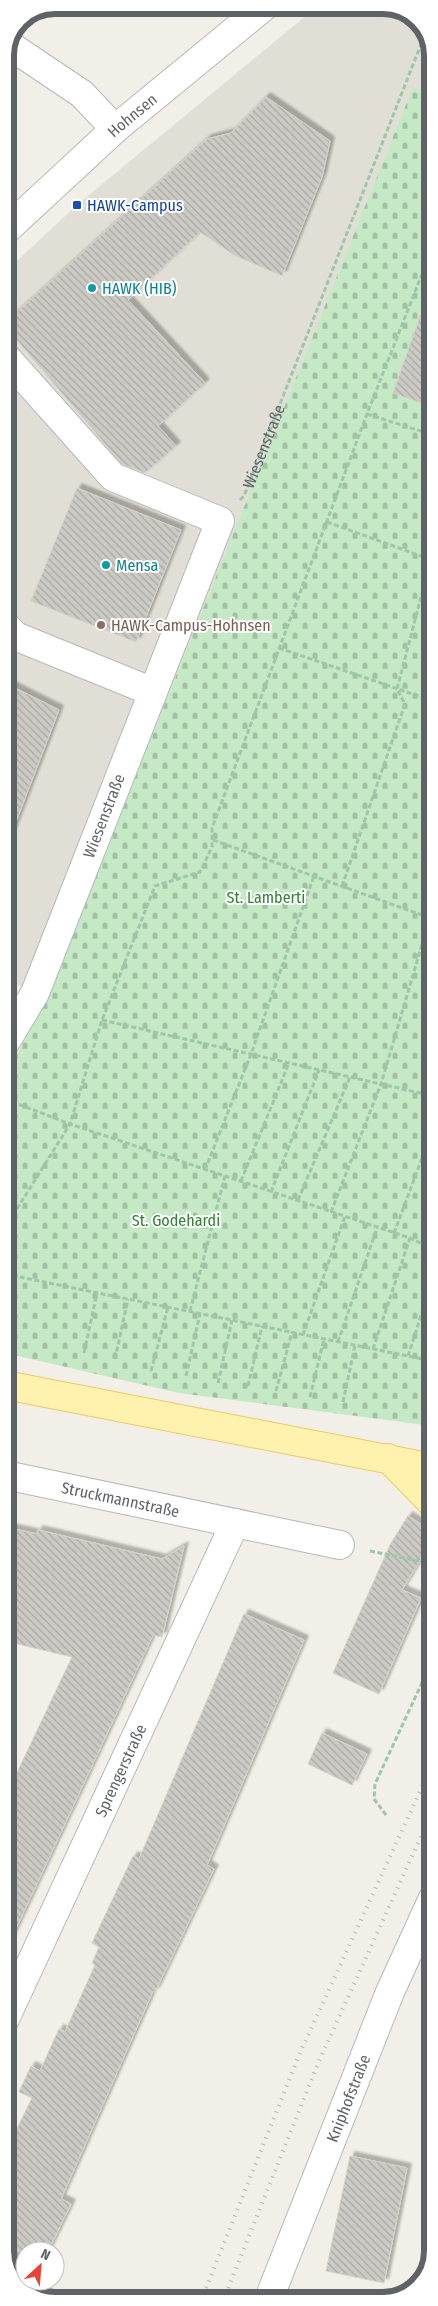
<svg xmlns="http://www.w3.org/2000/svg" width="438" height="2306" font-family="'Fira Sans Condensed',sans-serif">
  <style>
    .education { fill: #e1ded6 }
    .cemetery { fill: url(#cemetery-stones) }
    .building { fill: url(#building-back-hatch); stroke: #d6d1c6; filter: url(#shadow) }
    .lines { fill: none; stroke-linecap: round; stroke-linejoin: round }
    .minor-casing { stroke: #b5b8bc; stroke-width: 30 }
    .major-casing { stroke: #f2c960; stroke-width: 30 }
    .path { stroke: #9cc7a9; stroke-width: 3; stroke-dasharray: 5 2.5; stroke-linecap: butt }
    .minor { stroke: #fff; stroke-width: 28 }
    .major { stroke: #fff2af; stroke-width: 28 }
    .rail { stroke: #b6b7b8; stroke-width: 4; stroke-dasharray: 1 6; stroke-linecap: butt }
    .transit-dot { fill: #1a4fb4; stroke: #fff; stroke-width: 2 }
    .culture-dot { fill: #0f9aa8; stroke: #fff; stroke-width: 2 }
    .education-dot { fill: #8d6e63; stroke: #fff; stroke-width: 2 }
    .labels { text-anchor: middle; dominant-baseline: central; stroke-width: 4; stroke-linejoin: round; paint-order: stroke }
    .street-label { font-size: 16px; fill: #5f6368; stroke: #fff }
    .transit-label { font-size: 16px; fill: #164399; stroke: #fff; text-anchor: start }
    .culture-label { font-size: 16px; fill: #0d838f; stroke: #fff; text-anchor: start }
    .education-label { font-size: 16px; fill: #785e54; stroke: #fff; text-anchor: start }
    .park-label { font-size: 16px; fill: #348238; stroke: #fff }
    .rim { fill: none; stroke: #5f6368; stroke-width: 6 }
  </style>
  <defs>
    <pattern id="cemetery-stones" width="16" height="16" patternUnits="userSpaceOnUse" patternTransform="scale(1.25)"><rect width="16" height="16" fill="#c5e8c5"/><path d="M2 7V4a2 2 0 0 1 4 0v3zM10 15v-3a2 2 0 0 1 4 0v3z" fill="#a3c0a4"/></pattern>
    <pattern id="building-back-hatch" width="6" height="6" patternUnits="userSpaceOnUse" patternTransform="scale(1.25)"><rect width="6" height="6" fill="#cccac5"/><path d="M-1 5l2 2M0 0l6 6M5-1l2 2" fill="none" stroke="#a9a8a4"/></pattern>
    <filter id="shadow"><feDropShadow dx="4.5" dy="-4.5" stdDeviation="1" flood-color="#0004"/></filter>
  </defs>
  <rect width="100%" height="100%" fill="#f1efe8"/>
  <polygon class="education" points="319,5 389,5 418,19 433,48 433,96 413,88 46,999 5,978 5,272 77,205"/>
  <polygon class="cemetery" points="413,87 433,96 433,1426 179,1393 5,1353 5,1077 46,999"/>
  <g class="building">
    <polygon points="266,97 330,141 322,177 282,276 234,255 200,232 128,300 205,383 158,426 176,446 145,473 122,464 5,326 5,323 207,139 231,133"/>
    <polygon points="429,291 433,292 433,407 393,393"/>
    <polygon points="77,488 181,530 136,642 31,601"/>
    <polygon points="5,683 59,710 7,845 5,844"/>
    <polygon points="408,1516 433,1532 433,1539 402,1590 421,1598 379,1694 333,1673 390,1545"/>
    <polygon points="5,1527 37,1534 38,1530 162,1559 184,1546 162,1637 153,1635 5,1952 5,1776 14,1779 72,1657 5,1641"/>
    <polygon points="244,1614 304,1640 207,1865 214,1869 155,1992 153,1991 61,2199 71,2204 48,2251 25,2251 25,2280 23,2280 15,2276 5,2258 5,2153 32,2098 19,2092 31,2066 40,2071 59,2029 65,2032 95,1965 92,1963 99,1947 92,1943 133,1856 139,1859"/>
    <polygon points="322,1733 367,1754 352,1785 308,1764"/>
    <polygon points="350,2156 407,2168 384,2283 326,2271"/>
  </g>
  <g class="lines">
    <g class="minor-casing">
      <g id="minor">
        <polyline points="9,45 82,94 115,129"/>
        <path id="s2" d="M5,231L115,129L266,5"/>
        <polyline points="5,356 113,477 220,521 35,993 5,1043"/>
        <polyline points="5,625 15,636 153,692"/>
        <path id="s3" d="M5,1475L340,1545"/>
        <path id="s4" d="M5,2019L235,1523"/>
        <path id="s5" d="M268,2301L390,1992L433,1898"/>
      </g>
    </g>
    <g class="major-casing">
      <g id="major">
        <polyline points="5,1385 433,1468"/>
        <polyline points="388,1458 433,1504"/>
      </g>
    </g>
    <g class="path">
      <polyline points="367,414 433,435"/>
      <path id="s1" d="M240,500L244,496L425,34"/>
      <polyline points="327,522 432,560"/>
      <polyline points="279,648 433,701"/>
      <polyline points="213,840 433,919"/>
      <polyline points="342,886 405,704 397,689 433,551"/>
      <polyline points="102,1020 433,1096"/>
      <polyline points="5,1099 70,1124 410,1238 433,1249"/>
      <polyline points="205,1170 251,1054 314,876"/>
      <polyline points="241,1181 289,1063"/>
      <polyline points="271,1192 319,1070"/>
      <polyline points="298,1200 350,1077"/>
      <polyline points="331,1212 381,1084 430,917"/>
      <polyline points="5,1228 70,1124 102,1020 155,886 200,872 212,847 212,828 367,414 433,246"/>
      <polyline points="394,1233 433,1129"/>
      <polyline points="424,1245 433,1224"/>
      <polyline points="5,1274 433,1361"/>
      <polyline points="190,1311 225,1176"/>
      <polyline points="303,1335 345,1216"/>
      <polyline points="338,1342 377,1228"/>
      <polyline points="373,1349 410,1238"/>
      <polyline points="84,1353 97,1293"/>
      <polyline points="408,1356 433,1278"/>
      <polyline points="115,1359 128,1299"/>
      <polyline points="151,1371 168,1307"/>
      <polyline points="186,1376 200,1314"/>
      <polyline points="218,1383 232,1320"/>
      <polyline points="248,1386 262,1326"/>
      <polyline points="276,1391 292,1332"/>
      <polyline points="310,1397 324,1339"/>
      <polyline points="343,1402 355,1345"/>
      <polyline points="370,1551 433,1564"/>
      <polyline points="386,1815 374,1799 375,1784 433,1659"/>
    </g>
    <use href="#minor" class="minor"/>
    <use href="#major" class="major"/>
    <g class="rail">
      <polyline points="201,2301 299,2055 433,1763"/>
      <polyline points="223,2301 319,2061 433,1810"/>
    </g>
  </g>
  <rect class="transit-dot" x="72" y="200" width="10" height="10" rx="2.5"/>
  <g class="culture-dot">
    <circle cx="92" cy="288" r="5"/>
    <circle cx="106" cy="565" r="5"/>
  </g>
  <circle class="education-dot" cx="101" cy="625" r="5"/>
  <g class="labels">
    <g class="street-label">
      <text stroke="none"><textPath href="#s2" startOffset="172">Hohnsen</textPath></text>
      <text stroke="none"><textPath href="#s1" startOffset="59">Wiesenstraße</textPath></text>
      <text transform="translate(104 816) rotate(-69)">Wiesenstraße</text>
      <text stroke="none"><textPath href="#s3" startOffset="118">Struckmannstraße</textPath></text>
      <text stroke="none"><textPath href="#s4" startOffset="274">Sprengerstraße</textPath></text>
      <text stroke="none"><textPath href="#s5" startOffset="218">Kniphofstraße</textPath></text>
    </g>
    <g class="transit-label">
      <text x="87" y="205">HAWK-Campus</text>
    </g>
    <g class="culture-label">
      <text x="102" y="288">HAWK (HIB)</text>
      <text x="116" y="565">Mensa</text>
    </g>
    <g class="education-label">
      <text x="111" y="625">HAWK-Campus-Hohnsen</text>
    </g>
    <g class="park-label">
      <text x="266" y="897">St. Lamberti</text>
      <text x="176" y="1220">St. Godehardi</text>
    </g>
  </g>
  <path d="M0 0H438V2306H0ZM55 14H383A41 41 0 0 1 424 55V2251A41 41 0 0 1 383 2292H55A41 41 0 0 1 14 2251V55A41 41 0 0 1 55 14Z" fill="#fff" fill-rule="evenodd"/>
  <path class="rim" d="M55 14H383A41 41 0 0 1 424 55V2251A41 41 0 0 1 383 2292H55A41 41 0 0 1 14 2251V55A41 41 0 0 1 55 14Z"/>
  <g transform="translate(40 2266) rotate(26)"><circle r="24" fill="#ffffff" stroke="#bfc1c3"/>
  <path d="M0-4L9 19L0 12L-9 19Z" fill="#ea4335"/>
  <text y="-8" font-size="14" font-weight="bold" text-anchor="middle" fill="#5f6368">N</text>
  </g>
</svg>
